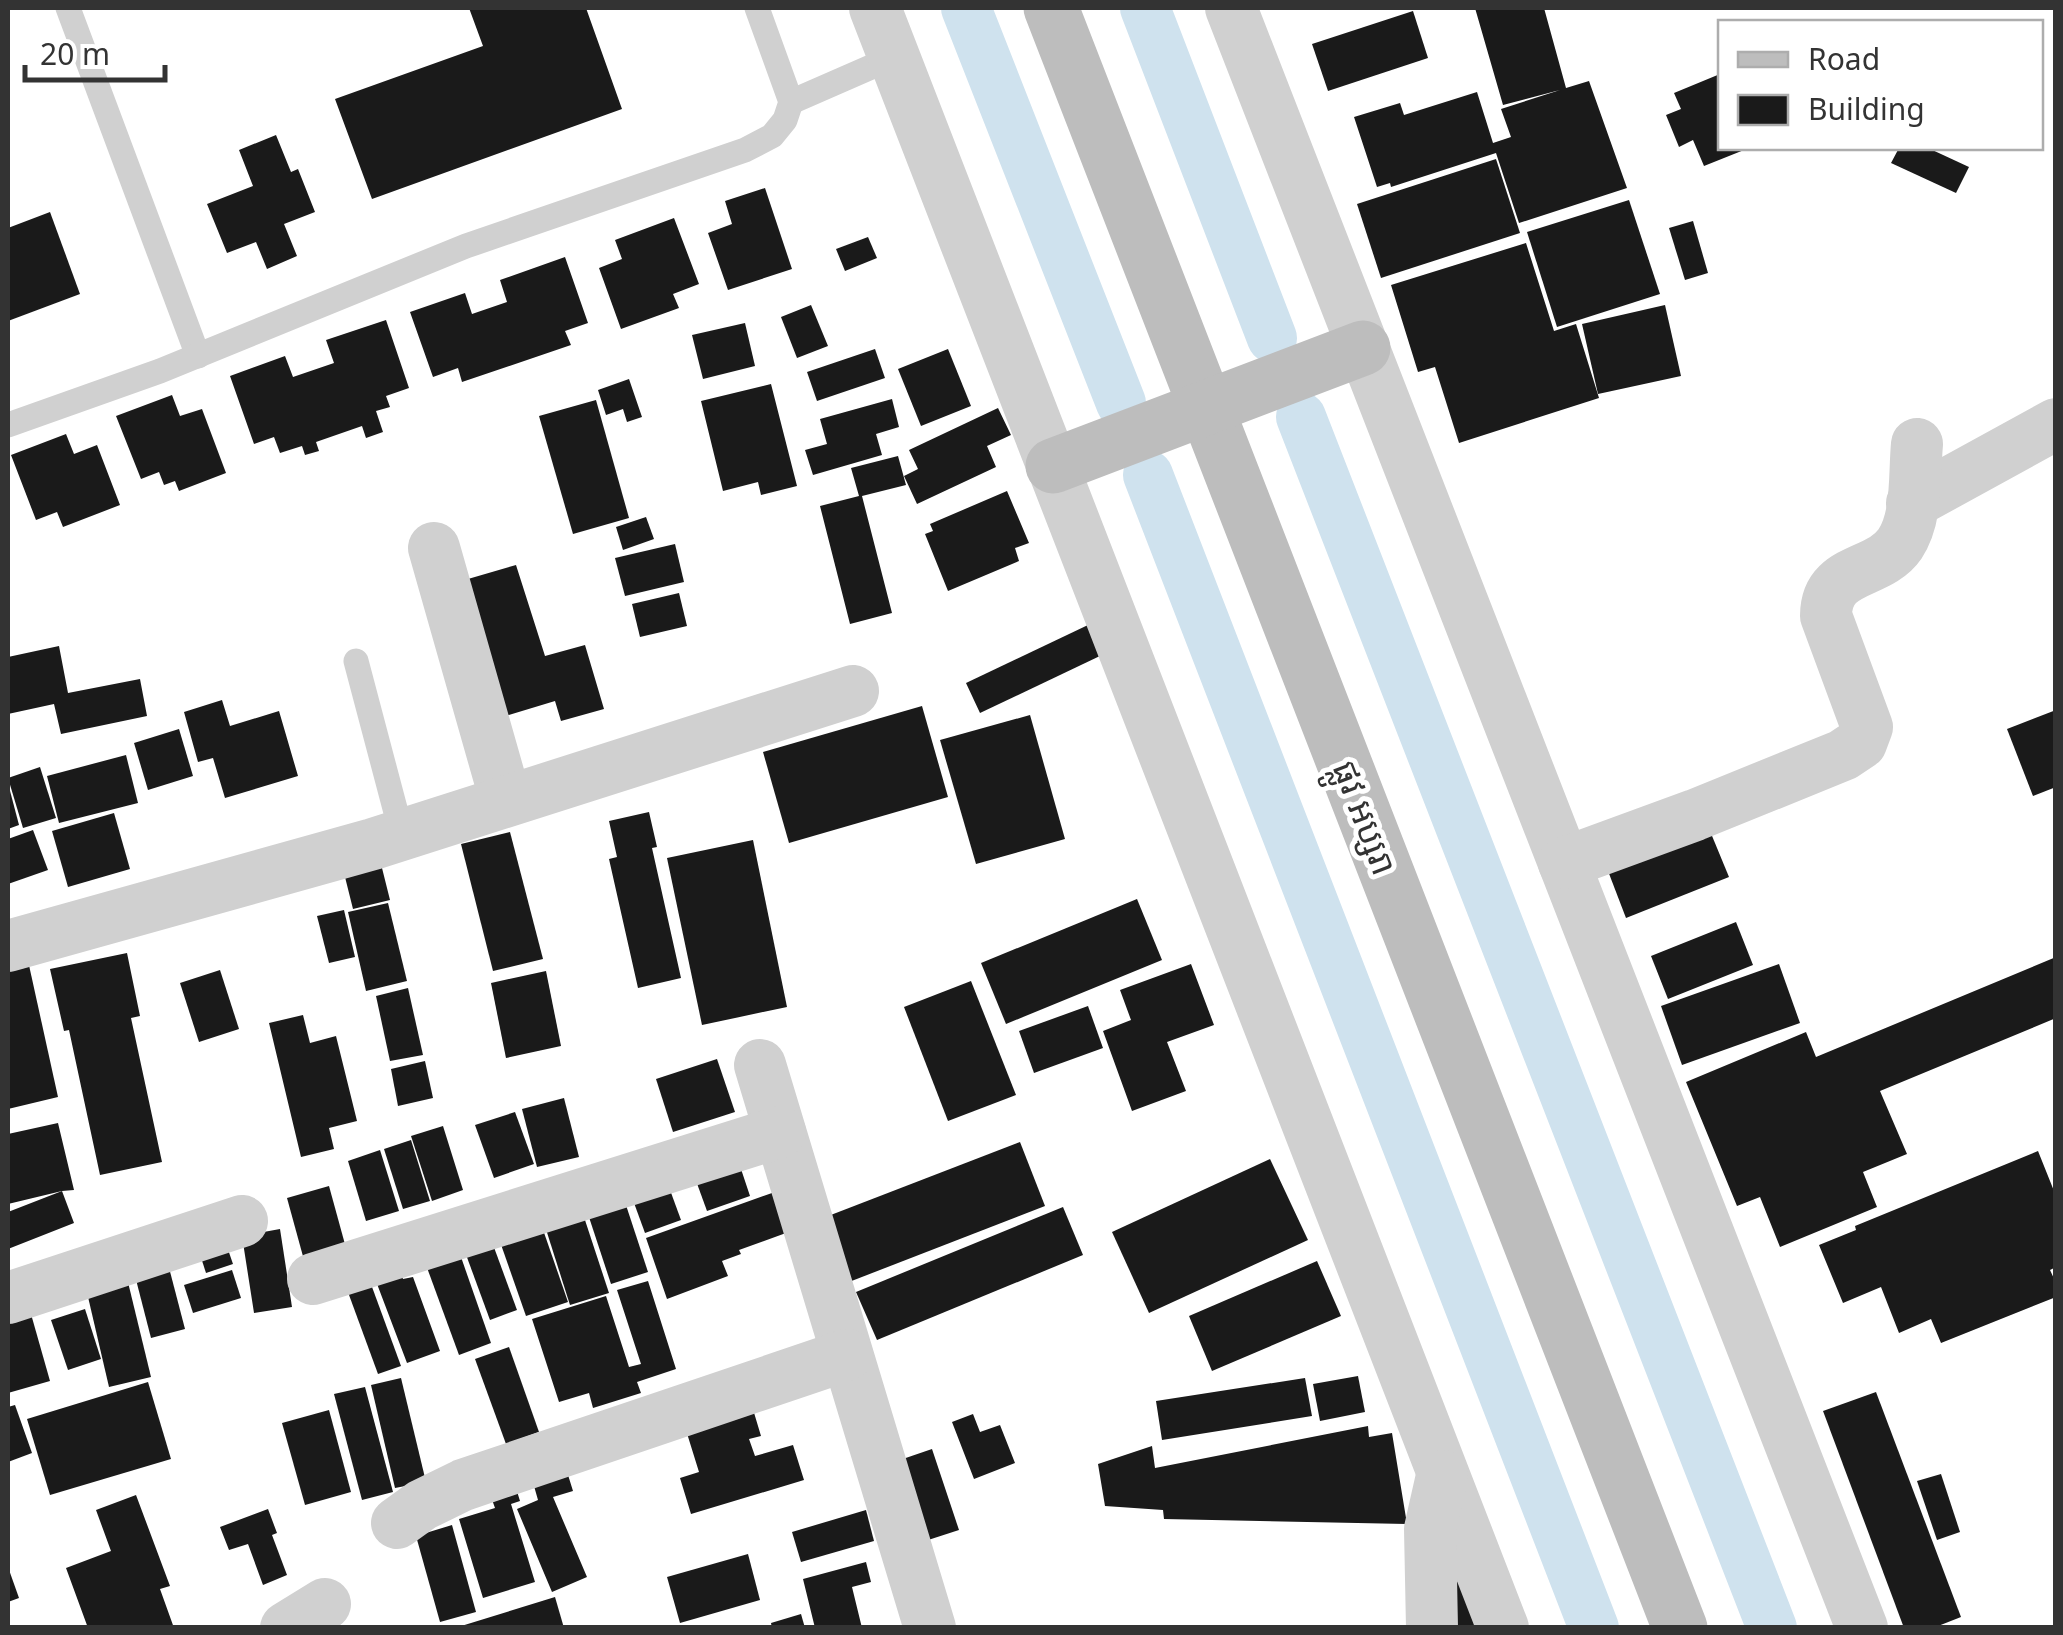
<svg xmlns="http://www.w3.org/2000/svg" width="2063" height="1635" font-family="'Noto Sans','Noto Sans Khmer',sans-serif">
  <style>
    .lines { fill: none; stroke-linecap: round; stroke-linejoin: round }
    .canal { stroke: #cfe2ee; stroke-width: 50 }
    .building { fill: #1a1a1a }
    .service { stroke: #d0d0d0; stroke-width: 25 }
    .minor { stroke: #d0d0d0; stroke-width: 52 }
    .secondary { stroke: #bdbdbd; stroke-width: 55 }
    .labels { text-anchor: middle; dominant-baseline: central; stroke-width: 10; stroke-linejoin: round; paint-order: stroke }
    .street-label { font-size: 35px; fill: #333; stroke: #fff }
  </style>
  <rect width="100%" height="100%" fill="#fff"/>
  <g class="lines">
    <g class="canal">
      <polyline points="966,8 1121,403"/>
      <polyline points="1145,8 1272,338"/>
      <polyline points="1301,417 1772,1628"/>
      <polyline points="1148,475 1594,1628"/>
    </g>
  </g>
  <g class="building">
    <polygon points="469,8 586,8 622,109 372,199 335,99 483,46"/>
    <polygon points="1475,8 1544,8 1566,88 1589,81 1627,188 1519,223 1496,153 1391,187 1390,183 1377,187 1354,117 1400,103 1404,115 1477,92 1493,143 1511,137 1501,109 1560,90 1503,105"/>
    <polygon points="1413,11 1428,58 1328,91 1312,44"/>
    <polygon points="1720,74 1720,148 1749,148 1704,166 1693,140 1679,147 1666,115 1681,109 1674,93"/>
    <polygon points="276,135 291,172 298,169 315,212 284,224 297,256 267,269 256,242 227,253 207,204 253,186 239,150"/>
    <polygon points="1899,148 1928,148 1969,167 1956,193 1891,163"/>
    <polygon points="1496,159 1520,233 1381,278 1357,204"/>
    <polygon points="765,188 792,269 728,290 708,233 732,224 725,201"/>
    <polygon points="1629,200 1660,294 1557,327 1527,232"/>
    <polygon points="50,212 80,294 8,321 8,228"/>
    <polygon points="674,218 699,284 673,294 679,308 621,329 599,268 622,259 615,240"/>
    <polygon points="1693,221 1708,273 1685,280 1669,228"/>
    <polygon points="868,237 877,258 845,271 836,249"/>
    <polygon points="1526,243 1554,331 1576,324 1599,398 1459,443 1435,367 1418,372 1391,285"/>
    <polygon points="565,257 588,323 565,331 571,345 462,382 458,368 433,377 410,312 465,293 472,314 507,302 500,280"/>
    <polygon points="811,305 828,346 797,358 781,317"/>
    <polygon points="1665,305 1681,376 1598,394 1582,324"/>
    <polygon points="386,320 409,388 386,396 390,407 376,411 383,432 366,438 362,426 316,442 319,451 305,455 302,446 280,453 274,437 254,444 230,376 285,356 293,377 334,363 326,340"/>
    <polygon points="745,323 755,366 703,379 692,335"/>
    <polygon points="875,349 885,378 817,401 807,372"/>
    <polygon points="948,349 971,406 921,426 898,369"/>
    <polygon points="629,379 642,417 627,422 623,409 606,415 598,390"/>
    <polygon points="771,384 797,486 761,495 758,482 723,491 701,401"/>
    <polygon points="172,395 180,416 202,409 226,473 179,491 175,481 164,485 159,472 141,479 116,416"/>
    <polygon points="892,399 899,427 876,434 882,455 813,475 805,450 827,444 820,419"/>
    <polygon points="596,400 629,518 573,534 539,416"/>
    <polygon points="998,408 1011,435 987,446 996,467 917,504 904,476 918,469 909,450"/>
    <polygon points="66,434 74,454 97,445 120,505 63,527 57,512 36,520 11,455"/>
    <polygon points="898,456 906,485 862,496 892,613 850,624 820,506 859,496 851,468"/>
    <polygon points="1007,491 1029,543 1015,548 1019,561 948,591 925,534 933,531 930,524"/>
    <polygon points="646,517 654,539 623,550 616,527"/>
    <polygon points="675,544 684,582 625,596 615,558"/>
    <polygon points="516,565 545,656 585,645 604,709 561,721 555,701 502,717 468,579"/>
    <polygon points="679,593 687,626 640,637 632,604"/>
    <polygon points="1088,625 1102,655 980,713 966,683"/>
    <polygon points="59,646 68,693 140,679 147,716 61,734 54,704 8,714 8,657"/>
    <polygon points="222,700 230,726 279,711 298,776 225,798 213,758 198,762 184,712"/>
    <polygon points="922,706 948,797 789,843 763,752"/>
    <polygon points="2056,710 2056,787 2033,796 2007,729"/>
    <polygon points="1030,715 1065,839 976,864 940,740"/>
    <polygon points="179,729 193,776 148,790 134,743"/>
    <polygon points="126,755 138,803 59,823 47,776"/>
    <polygon points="40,767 56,818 23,828 8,778"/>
    <polygon points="9,787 19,825 8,829 8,787"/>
    <polygon points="649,812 657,847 652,848 681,978 638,988 609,859 617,857 609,821"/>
    <polygon points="114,813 130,869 68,887 52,831"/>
    <polygon points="33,830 48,870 8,884 8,839"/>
    <polygon points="1710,831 1729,877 1626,918 1608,871"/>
    <polygon points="510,832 543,959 493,971 461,844"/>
    <polygon points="753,840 787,1007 702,1025 667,858"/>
    <polygon points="380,860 390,900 353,909 343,869"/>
    <polygon points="1137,899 1162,960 1006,1024 981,963"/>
    <polygon points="388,903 407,981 366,991 348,912"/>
    <polygon points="344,910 355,957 329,963 317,916"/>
    <polygon points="1736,922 1753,965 1668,999 1651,956"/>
    <polygon points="25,947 58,1097 8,1109 8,951"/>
    <polygon points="127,953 140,1016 131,1018 162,1162 100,1175 69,1030 64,1031 50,969"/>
    <polygon points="2056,957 2056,1018 1880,1091 1907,1154 1863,1172 1877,1207 1780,1247 1760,1197 1737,1206 1686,1082 1806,1032 1816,1057"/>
    <polygon points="1191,964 1214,1025 1167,1042 1186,1091 1132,1111 1103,1031 1131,1020 1120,990"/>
    <polygon points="1779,964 1800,1023 1682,1065 1661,1006"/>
    <polygon points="220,970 239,1029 199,1042 180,983"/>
    <polygon points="546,971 561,1046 506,1058 491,983"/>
    <polygon points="971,981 1016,1095 948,1121 904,1007"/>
    <polygon points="408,988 423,1055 390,1061 376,996"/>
    <polygon points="1088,1006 1103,1048 1034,1073 1019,1031"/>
    <polygon points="303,1015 310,1043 336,1036 357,1121 329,1128 334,1149 301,1157 269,1023"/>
    <polygon points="717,1059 735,1112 673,1132 656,1079"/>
    <polygon points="425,1061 433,1098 398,1106 391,1069"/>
    <polygon points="564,1098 579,1157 537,1167 522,1109"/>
    <polygon points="515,1112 534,1164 494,1178 475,1125"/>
    <polygon points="58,1123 74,1190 62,1191 74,1223 8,1249 8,1212 62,1191 8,1204 8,1134"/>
    <polygon points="443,1126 463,1190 432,1201 411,1136"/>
    <polygon points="411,1140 430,1201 403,1209 384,1149"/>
    <polygon points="1020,1142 1045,1206 849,1282 823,1218"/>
    <polygon points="380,1150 399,1211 366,1221 348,1161"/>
    <polygon points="735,1151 750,1196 707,1211 691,1167"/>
    <polygon points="2038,1151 2056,1196 2056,1267 2050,1270 2056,1283 2056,1297 1941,1343 1931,1319 1899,1333 1881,1287 1843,1303 1819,1245 1856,1230 1855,1226"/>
    <polygon points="1270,1159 1308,1240 1149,1313 1112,1232"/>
    <polygon points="666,1179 681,1220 645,1233 630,1192"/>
    <polygon points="329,1186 346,1248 304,1260 287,1198"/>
    <polygon points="772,1193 786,1233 739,1250 741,1254 722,1261 728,1276 667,1299 646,1238"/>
    <polygon points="623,1196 648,1272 611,1284 586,1208"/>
    <polygon points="1063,1207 1083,1255 877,1340 856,1292"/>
    <polygon points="582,1211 609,1293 570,1305 544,1223"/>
    <polygon points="540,1221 568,1302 526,1316 498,1236"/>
    <polygon points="280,1229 292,1307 254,1313 242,1236"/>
    <polygon points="488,1231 517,1310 490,1320 461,1241"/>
    <polygon points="223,1235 233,1264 206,1273 197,1245"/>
    <polygon points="422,1254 461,1257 491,1343 459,1355"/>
    <polygon points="167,1260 185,1329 151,1338 133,1268"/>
    <polygon points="1317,1261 1341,1316 1212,1371 1189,1316"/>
    <polygon points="399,1267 403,1279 413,1277 440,1351 407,1363 374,1276"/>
    <polygon points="232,1270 241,1298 193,1313 184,1285"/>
    <polygon points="126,1274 151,1377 109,1387 85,1284"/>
    <polygon points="368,1276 401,1366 378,1374 345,1284"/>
    <polygon points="648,1281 676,1369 637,1382 641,1393 593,1408 589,1393 559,1402 532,1319 606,1296 629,1367 641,1364 617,1290"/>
    <polygon points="29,1307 50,1381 8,1393 8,1314"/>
    <polygon points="85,1309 101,1359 68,1370 51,1320"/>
    <polygon points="509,1347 539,1432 506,1444 475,1359"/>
    <polygon points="1358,1376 1365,1412 1320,1421 1313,1384"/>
    <polygon points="401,1378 426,1482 395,1488 371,1385"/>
    <polygon points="1305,1378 1312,1416 1162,1440 1156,1401"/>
    <polygon points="148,1382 171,1459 50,1495 27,1419"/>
    <polygon points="365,1387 393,1492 362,1500 334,1394"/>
    <polygon points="1876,1392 1961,1617 1933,1628 1904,1628 1823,1411"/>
    <polygon points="15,1405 32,1453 8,1462 8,1407"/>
    <polygon points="752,1406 761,1436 749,1439 755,1456 793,1445 804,1480 691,1514 680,1478 699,1472 685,1427"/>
    <polygon points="329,1410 351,1492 305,1505 282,1423"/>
    <polygon points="973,1414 980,1432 1000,1425 1015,1463 974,1479 952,1422"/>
    <polygon points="1368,1426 1369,1437 1392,1433 1407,1524 1164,1519 1163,1510 1105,1506 1098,1464 1152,1446 1155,1468"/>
    <polygon points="932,1449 959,1530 922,1542 894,1462"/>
    <polygon points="564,1462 573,1491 553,1497 587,1577 552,1592 517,1509 538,1500 530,1472"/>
    <polygon points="511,1472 520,1501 511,1504 535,1582 483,1598 459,1519 495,1508 485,1480"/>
    <polygon points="1941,1474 1960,1532 1937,1540 1917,1481"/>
    <polygon points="136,1495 170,1586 160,1589 174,1628 88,1628 66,1568 111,1551 96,1510"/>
    <polygon points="268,1509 277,1533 272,1535 287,1575 263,1585 248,1544 229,1550 220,1527"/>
    <polygon points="866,1510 874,1541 801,1562 792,1532"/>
    <polygon points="452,1525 476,1612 440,1622 416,1536"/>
    <polygon points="748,1554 760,1600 680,1623 667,1577"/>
    <polygon points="866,1562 871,1582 852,1587 862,1628 815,1628 803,1579"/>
    <polygon points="1447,1566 1490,1628 1443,1628"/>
    <polygon points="8,1567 19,1598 8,1602"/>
    <polygon points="555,1597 564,1628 458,1628 458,1627"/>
    <polygon points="801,1614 805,1628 772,1628 771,1623"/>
  </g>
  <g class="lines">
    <g class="service">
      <polyline points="68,8 198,356"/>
      <polyline points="791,102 894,57"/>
      <polyline points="8,425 160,371 466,246 745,150 772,136 785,120 791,102 757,8"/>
      <polyline points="356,661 402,835"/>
    </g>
    <g class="minor">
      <polyline points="875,8 1503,1628"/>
      <polyline points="1231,8 1862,1628"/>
      <polyline points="1912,503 2056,424"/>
      <polyline points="434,548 506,801"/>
      <path d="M1564,863L1695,815L1843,755L1861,743L1867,727L1826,616C1826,566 1878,576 1900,544C1918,517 1914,476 1917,444"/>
      <polyline points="8,946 373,844 853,691"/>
      <polyline points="760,1065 930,1628"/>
      <polyline points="313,1279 780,1132"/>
      <polyline points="8,1298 242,1221"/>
      <polyline points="397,1523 422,1505 463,1485 847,1355"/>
      <polyline points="286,1628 325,1604"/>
      <polyline points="1432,1628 1430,1529 1442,1476"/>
    </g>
    <g class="secondary">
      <polyline points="1051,8 1680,1628"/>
      <polyline points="1053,466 1363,348"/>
    </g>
  </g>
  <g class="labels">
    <g class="street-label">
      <text transform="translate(1366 817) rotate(69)">ផ្លូវ អប្សរា</text>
    </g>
  </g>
  <rect width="2063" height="1635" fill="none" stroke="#333333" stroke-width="20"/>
  <rect x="1718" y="20" width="325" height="130" fill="#ffffff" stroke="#adadad" stroke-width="2.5"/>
  <rect x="1738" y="52" width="50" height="15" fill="#bdbdbd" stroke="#adadad" stroke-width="2.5"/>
  <text x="1808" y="70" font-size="30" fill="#333333">Road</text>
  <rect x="1738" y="95" width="50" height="30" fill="#1a1a1a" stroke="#adadad" stroke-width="2.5"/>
  <text x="1808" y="120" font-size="30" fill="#333333">Building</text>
  <path d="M25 65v15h140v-15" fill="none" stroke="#333333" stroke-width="5"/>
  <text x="40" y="65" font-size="30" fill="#333333" stroke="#ffffff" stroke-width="8" paint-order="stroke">20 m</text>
</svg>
